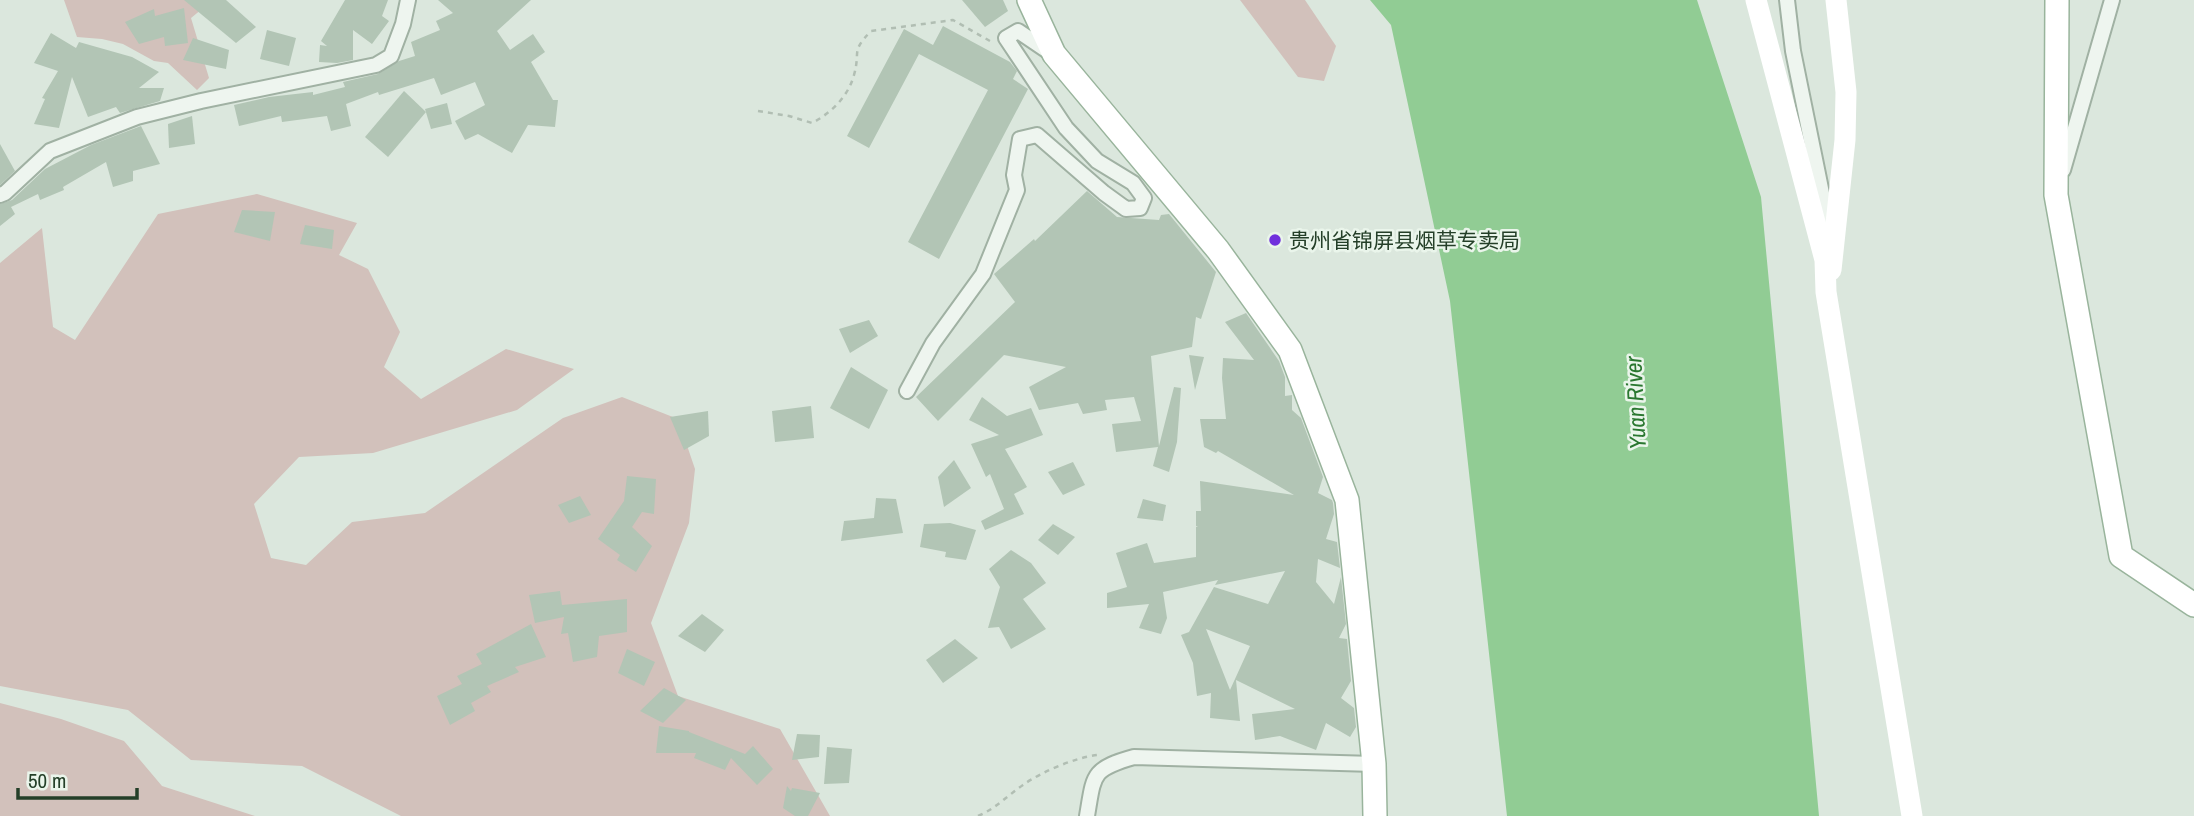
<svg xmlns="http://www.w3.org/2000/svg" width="2194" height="816" font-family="'Archivo Narrow','Noto Sans SC',sans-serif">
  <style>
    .green { fill: #d2c1bb }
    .water { fill: #91cc94 }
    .building { fill: #b2c5b5; fill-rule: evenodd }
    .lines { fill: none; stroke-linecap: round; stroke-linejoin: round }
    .street-casing { stroke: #a0b1a3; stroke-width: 18 }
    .primary-casing { stroke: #99b49c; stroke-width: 26 }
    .path { stroke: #b1beb3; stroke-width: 2.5; stroke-dasharray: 5 5; stroke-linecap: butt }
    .street { stroke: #eef5ef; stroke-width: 14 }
    .secondary { stroke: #fff; stroke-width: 21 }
    .primary { stroke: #fff; stroke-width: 23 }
    .poi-dot { fill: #7030dc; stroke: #eaf5eb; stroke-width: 2.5 }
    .labels { text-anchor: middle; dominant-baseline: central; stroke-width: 5; stroke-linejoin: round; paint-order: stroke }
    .poi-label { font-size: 21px; fill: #243f28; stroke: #eaf5eb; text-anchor: start }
    .water-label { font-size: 23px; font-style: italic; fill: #2a7730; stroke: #eaf5eb }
  </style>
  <rect width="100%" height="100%" fill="#dbe7dd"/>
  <g class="green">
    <polygon points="64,0 213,0 191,18 209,78 197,90 168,63 154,61 123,44 102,39 77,37"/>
    <polygon points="1240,0 1305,0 1336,46 1324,81 1298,77"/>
    <polygon points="257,194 357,223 339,255 368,269 400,332 384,367 421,399 506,349 574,369 517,410 373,453 299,457 254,504 271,558 306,565 352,522 425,513 563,418 622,397 678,419 695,469 689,523 651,623 678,696 780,729 830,816 401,816 302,766 191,760 128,710 0,686 0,263 42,228 53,327 75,340 158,214"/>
    <polygon points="0,703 61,719 124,741 162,786 255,816 0,816"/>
  </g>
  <polygon class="water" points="1370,0 1697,0 1761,197 1819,816 1507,816 1450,301 1391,25"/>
  <g class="building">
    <polygon points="184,0 226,0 256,27 236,43"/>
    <polygon points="345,0 388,0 382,16 389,21 372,44 353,30 353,60 337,63 319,62 320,45 327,46 321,41"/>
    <polygon points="438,0 531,0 497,31 510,50 533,34 545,52 531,62 553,100 558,100 555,127 528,125 512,153 478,134 465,140 455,121 485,105 475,82 441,95 434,78 379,95 378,92 346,104 351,126 331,131 327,116 282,122 281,116 239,126 234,105 269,97 313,92 313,95 345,87 343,82 378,74 399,61 415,56 411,42 440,30 436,21 453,13"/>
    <polygon points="962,0 1003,0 1008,11 985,27"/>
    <polygon points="184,8 188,43 165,46 164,37 139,44 125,22 154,9 155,16"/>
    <polygon points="943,26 1010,62 1017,71 1013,79 1028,89 939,259 908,242 988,90 919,54 869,148 847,136 904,29 933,45"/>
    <polygon points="267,30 296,38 289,66 260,59"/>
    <polygon points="51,33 76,48 79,42 132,57 159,72 139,88 164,88 160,101 120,113 116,107 88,117 72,77 59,128 34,124 45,99 42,98 58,71 34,63"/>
    <polygon points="193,38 229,50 226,69 183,60"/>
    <polygon points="404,91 426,112 388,157 365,137"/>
    <polygon points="447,103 452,124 431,129 425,109"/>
    <polygon points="192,116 195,144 169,148 168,124"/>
    <polygon points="141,126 160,164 133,171 133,181 113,187 106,162 63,187 64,190 40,200 38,194 11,207 15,214 0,226 0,204 12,200 45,169 91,145"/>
    <polygon points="0,144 15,171 0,185"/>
    <polygon points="1087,191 1117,217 1159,220 1161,215 1169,214 1216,272 1201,319 1196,317 1192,347 1151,356 1159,446 1174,387 1181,388 1177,442 1169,472 1153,466 1158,447 1116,452 1112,424 1141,421 1134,397 1105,400 1107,410 1083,414 1078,403 1039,410 1029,387 1066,367 1004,355 938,421 916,397 1015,302 994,274 1034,239 1035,241"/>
    <polygon points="242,210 275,212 270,241 234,232"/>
    <polygon points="305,225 334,230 332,249 300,244"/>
    <path d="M1246,313L1279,361L1285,377V396L1292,395V410L1301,418L1323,477L1318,493L1332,500L1333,503L1334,514L1326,539L1337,542L1340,568L1318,559L1316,582L1334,604L1341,577L1346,624L1339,638L1347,639L1351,681L1341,698L1354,708L1356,727L1350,737L1326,723L1316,750L1280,736L1255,740L1252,714L1295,709L1236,680L1240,721L1210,718L1211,693L1197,696L1193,663L1181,635L1189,632L1214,587L1268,604L1285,571L1215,585L1218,580L1163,592L1167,618L1161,634L1139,628L1149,604L1107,608V593L1127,587L1116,553L1147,543L1154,563L1196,557V527H1198L1196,526V511H1201L1200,481L1294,495L1218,451L1216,453L1204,447L1200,419H1226L1222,378L1223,358L1254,360L1225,322ZM1206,629L1250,646L1230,690Z"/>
    <polygon points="869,320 878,336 850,353 839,329"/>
    <polygon points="1189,355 1204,357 1195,390"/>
    <polygon points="851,367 888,390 869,429 830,408"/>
    <polygon points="982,397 1007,416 1031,408 1043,435 1005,449 1027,487 1014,494 1024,514 985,530 981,521 1004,509 990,474 986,477 971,444 999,435 969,420"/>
    <polygon points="811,406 814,438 775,442 772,411"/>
    <polygon points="708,411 709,436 684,450 670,417"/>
    <polygon points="954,460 971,488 944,507 938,477"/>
    <polygon points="1073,462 1085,485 1063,495 1048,472"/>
    <polygon points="627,476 656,479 654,514 642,512 632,527 652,546 636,572 617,560 620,555 598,539 624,501"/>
    <polygon points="580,496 591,515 569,523 558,505"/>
    <polygon points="876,498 896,499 903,533 841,541 844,521 874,518"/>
    <polygon points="1143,499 1166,505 1163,521 1137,518"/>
    <polygon points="950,523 976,530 966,560 945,557 946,552 920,547 924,524"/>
    <polygon points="1053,524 1075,537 1058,555 1038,540"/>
    <polygon points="1011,550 1031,563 1046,583 1023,599 1046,629 1011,649 999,627 988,628 1000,587 989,569"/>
    <polygon points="560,591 562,605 627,599 627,632 599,636 597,657 573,662 568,633 561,634 564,617 535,623 529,595"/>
    <polygon points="702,614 724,630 705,652 678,636"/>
    <polygon points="531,624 546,657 515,667 519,672 487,686 491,692 471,703 475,711 450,725 437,696 462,684 457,676 482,664 476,654"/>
    <polygon points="955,639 978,658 943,683 926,660"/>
    <polygon points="627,649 655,662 644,686 618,673"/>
    <polygon points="664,688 686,700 663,723 640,711"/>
    <polygon points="659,726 689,731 689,732 745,754 753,746 773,769 757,785 731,758 725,770 694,758 696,753 656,753"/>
    <polygon points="797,734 820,735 819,757 792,760"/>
    <polygon points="827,747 852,749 849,783 824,784"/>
    <polygon points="787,786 791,791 792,788 820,793 808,816 795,816 783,808"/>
  </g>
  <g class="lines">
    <g class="street-casing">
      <g id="street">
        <polyline points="1787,0 1793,51 1830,233"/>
        <polyline points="2063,170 2112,0"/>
        <polyline points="0,195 5,193 50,151 137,117 201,101 376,65 391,56 403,24 408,0"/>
        <polyline points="907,391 933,343 983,274 1017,190 1014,175 1020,139 1037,135 1104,193 1126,209 1140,208 1144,198 1133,183 1097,161 1066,128 1006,38 1018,31 1052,54"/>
        <path d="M1087,816C1094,775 1091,769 1134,757L1374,764"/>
      </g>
    </g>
    <g class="primary-casing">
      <g id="primary">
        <polyline points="1029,0 1054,54 1218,250 1290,350 1347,500 1374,764 1375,816"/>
        <polyline points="2057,0 2056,195 2121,556 2194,605"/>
      </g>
    </g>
    <g class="path">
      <path d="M758,111L789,116L812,123C831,113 848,97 854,75C861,50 850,53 871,31L953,20L990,41"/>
      <path d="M978,816C995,809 1007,796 1023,785C1041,772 1076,757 1098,755"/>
    </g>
    <use href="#street" class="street"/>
    <g class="secondary">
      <polyline points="1756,0 1825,260 1826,292 1912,816"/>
      <polyline points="1831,270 1845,140 1846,92 1836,0"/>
    </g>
    <use href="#primary" class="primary"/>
  </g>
  <circle class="poi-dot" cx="1275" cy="240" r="7"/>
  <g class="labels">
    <g class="poi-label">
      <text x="1289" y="240">贵州省锦屏县烟草专卖局</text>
    </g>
    <g class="water-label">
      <text transform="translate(1635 403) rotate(-93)">Yuan River</text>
    </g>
  </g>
  <path d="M18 788v10h119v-10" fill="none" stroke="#243f28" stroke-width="3.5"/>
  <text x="28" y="788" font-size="21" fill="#243f28" stroke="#eaf5eb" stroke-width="5" paint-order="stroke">50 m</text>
</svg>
